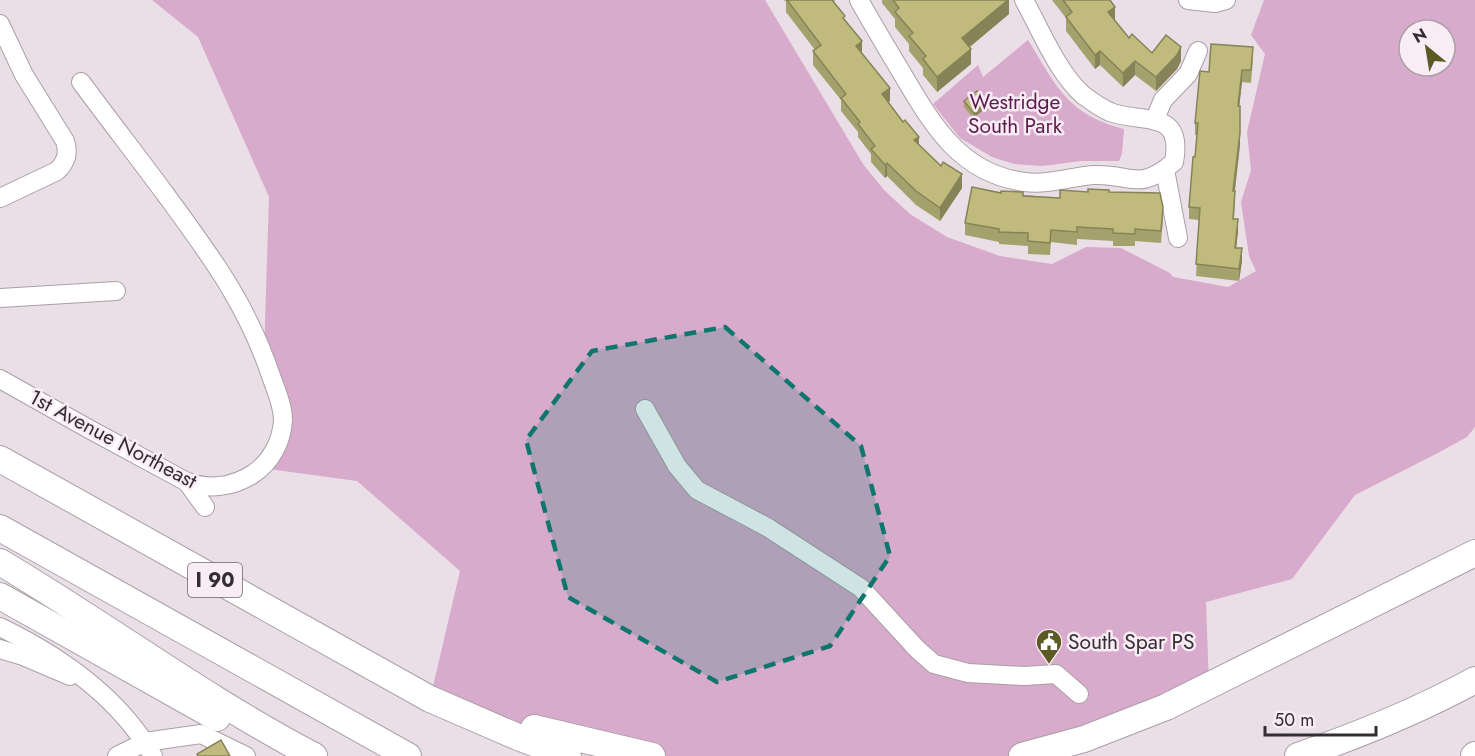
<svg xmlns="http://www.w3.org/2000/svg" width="1475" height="756" font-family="Jost,sans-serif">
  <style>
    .green { fill: #d8aacb; fill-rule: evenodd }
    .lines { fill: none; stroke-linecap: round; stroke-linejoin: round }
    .minor-casing { stroke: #aa9fa6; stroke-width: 20 }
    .highway-casing { stroke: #aa9fa6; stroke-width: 28 }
    .minor { stroke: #fff; stroke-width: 18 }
    .highway { stroke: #fff; stroke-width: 26 }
    .wall { fill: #a5a16c }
    .shaded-wall { fill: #868358 }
    .building { fill: #c0bb7d; stroke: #868358; stroke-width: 1.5 }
    .marked { fill: #0f766e; fill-opacity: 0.2; stroke: #0f766e; stroke-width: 4.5; stroke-dasharray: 12 8; stroke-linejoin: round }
    .labels { text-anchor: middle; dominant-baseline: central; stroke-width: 5; stroke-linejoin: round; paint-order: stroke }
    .shield { fill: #f9ecf5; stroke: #6e676c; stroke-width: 1.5 }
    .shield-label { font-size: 20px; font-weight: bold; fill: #332e32 }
    .park-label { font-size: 21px; fill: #5b1c4d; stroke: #f9ecf5 }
    .street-label { font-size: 21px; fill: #332e32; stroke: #f9ecf5 }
    .poi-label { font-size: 21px; fill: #332e32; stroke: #f9ecf5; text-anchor: start }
  </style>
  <rect width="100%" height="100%" fill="#ebdfe7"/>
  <g class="green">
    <path d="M152,0H765L863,164L884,190L910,214L947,237L1000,256L1052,264L1086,247L1121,248L1170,273L1173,277L1228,287L1256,271L1249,256L1241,202L1251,170L1247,132L1265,54L1251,35L1264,0H1475V427L1467,437L1436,454L1355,495L1292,579L1206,602L1209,686L1022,756H652L554,734L430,699L460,571L357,481L261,468L281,433L264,355L269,197L198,37ZM1409,30H1445V66H1409Z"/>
    <path d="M1028,40C1057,87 1067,114 1124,129L1122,154L1119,161H1081L1043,166L1014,164L992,157L960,138L933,104L978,65L983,77Z"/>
  </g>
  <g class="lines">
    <g class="minor-casing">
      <g id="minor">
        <path d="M859,0C873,25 888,50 903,75C933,126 961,174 1025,182C1048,185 1070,177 1093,175C1131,173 1138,193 1174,162C1184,108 1142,124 1110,112C1101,108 1091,101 1083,95C1058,73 1040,29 1024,0"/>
        <polyline points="1188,0 1215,3 1226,0"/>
        <path d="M0,24L24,75L65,141C69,154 66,162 57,171L0,198"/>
        <polyline points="1155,119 1163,100 1188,74 1198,51"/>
        <polyline points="1165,170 1178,238"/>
        <polyline points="0,298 116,291"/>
        <path d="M0,379L89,429L187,482C209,490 233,487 253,474C271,462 282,441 283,420C283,406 276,390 271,376C247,304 210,255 166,195C138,157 109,120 81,82"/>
        <polyline points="645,409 677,466 697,490 767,527 861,588 917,649 934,664 968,673 1024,676 1056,674 1079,694"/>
        <polyline points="187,482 205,507"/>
        <path d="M0,627C60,656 119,697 153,756"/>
        <polyline points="0,649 23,656 70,676"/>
        <polyline points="117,756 145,742 201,734 246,756"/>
      </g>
    </g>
    <g class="highway-casing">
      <g id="highway">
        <polyline points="0,459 430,699 518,737 568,756"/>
        <polyline points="0,528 408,756"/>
        <path d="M0,562C106,625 205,699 314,756"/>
        <polyline points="0,596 217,718"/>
        <polyline points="534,728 652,756"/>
        <polyline points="1022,756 1084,739 1166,707 1475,553"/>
        <path d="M1298,756C1359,735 1418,711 1475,680"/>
        <polyline points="1474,756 1475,755"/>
      </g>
    </g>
    <use href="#minor" class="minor"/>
    <use href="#highway" class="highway"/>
  </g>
  <g class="wall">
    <polygon points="784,0 835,0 834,2 845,20 862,54 890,101 888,102 919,145 962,188 940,221 916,205 887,176 885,178 871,162 871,154 858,137 858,132 841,111 841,100 813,65 813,51 815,50 786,12 786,2"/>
    <polygon points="882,0 1009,0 1009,14 970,47 971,64 937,92 923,75 923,68 909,51 909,44 895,27 895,19 882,3"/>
    <polygon points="1052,0 1110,0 1115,21 1129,38 1152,53 1181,61 1177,69 1156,91 1135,75 1123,87 1100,65 1095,69 1066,31 1066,18"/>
    <polygon points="1253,59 1251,83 1242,82 1239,106 1240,145 1235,191 1235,203 1234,219 1238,231 1236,248 1242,261 1239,281 1196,276 1199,220 1189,219 1189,207 1197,135 1195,135 1195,123 1209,72"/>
    <polygon points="964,101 986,108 973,118 964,107"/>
    <polygon points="1088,192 1109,192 1163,219 1161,243 1135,241 1135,246 1113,246 1113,241 1077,239 1077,245 1051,242 1050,255 1028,254 1028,246 999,244 999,242 965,235 965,223 1001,193 1060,198"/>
  </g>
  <g class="shaded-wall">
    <polygon points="1008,0 1009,0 1009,14 962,53 962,38"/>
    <polygon points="1115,7 1115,20 1108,12"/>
    <polygon points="862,41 862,54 856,46"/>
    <polygon points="1181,47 1181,61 1177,69 1156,91 1156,77"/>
    <polygon points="971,49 971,64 937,92 937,77"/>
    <polygon points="1100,51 1100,65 1095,69 1095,55"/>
    <polygon points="1135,61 1135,75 1123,87 1123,73"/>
    <polygon points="1242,70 1242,82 1238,118 1238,106"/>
    <polygon points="890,88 890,101 882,108 882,94"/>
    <polygon points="986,102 986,108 973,118 973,112"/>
    <polygon points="1240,133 1240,145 1233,203 1233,191"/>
    <polygon points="919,137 919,150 914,140"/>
    <polygon points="887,163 887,176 885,178 885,165"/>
    <polygon points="962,174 962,188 940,221 940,208"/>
    <polygon points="1238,219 1238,231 1235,260 1235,248"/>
    <polygon points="1242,248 1242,261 1239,281 1239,269"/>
  </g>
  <g class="building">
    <polygon points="787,0 832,0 845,16 843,18 862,41 856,46 890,88 882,94 903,122 905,120 919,137 914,140 941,166 943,162 962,174 940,208 916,191 887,163 885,165 871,149 875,146 858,124 860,122 841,98 846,94 813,51 821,45"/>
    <polygon points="893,0 1008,0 962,38 971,49 937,77 923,59 926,56 909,36 913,33 895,12 899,8"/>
    <polygon points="1063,0 1110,0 1115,7 1108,12 1129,38 1132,34 1152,53 1166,35 1181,47 1177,55 1156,77 1135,61 1123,73 1100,51 1095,55 1066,17 1072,12"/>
    <polygon points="1211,44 1253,47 1251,70 1242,70 1238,106 1240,106 1240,133 1233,191 1235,191 1233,219 1238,219 1235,248 1242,248 1239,269 1196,264 1200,208 1189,207 1193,157 1195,157 1198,123 1195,123 1200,71 1209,72"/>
    <polygon points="977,91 986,102 973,112 964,101"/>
    <polygon points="972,187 1001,193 1001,191 1023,192 1023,196 1060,198 1060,190 1088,192 1088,189 1109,190 1109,192 1160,193 1163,207 1161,231 1135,229 1135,234 1113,233 1113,229 1077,227 1077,232 1051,230 1050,243 1028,241 1028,233 999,232 999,229 965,223"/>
    <polygon points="221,740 230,756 198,756 197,754"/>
  </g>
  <path class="marked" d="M725,327L861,446L890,556L830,646L717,682L568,597L526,440L592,351Z"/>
  <defs>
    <g id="civic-pin" transform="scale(1.35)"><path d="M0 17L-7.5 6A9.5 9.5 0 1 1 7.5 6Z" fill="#5d5925" stroke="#f9ecf5"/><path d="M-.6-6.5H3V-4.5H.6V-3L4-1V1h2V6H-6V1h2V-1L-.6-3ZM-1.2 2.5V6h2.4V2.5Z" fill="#fff"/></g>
  </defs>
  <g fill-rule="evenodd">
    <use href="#civic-pin" x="1049" y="642"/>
  </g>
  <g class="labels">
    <rect class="shield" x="188" y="563" width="54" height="34" rx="4.5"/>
    <g class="shield-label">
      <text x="215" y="580">I 90</text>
    </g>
    <g class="park-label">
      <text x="1015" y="102">Westridge<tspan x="1015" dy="24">South Park</tspan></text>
    </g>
    <g class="street-label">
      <text transform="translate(113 439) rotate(28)">1st Avenue Northeast</text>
    </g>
    <g class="poi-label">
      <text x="1068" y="642">South Spar PS</text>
    </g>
  </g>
  <g transform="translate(1427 48) rotate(330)"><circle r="28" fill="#f9ecf5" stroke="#aaa0a7" stroke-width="1.5"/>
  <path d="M0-4.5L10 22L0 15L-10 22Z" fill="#5d5925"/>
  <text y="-9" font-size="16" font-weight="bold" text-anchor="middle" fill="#332e32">N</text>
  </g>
  <path d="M1265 726v9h111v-9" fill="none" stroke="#332e32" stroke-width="3"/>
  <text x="1274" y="726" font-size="18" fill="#332e32" stroke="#f9ecf5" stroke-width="4.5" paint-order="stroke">50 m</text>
</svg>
